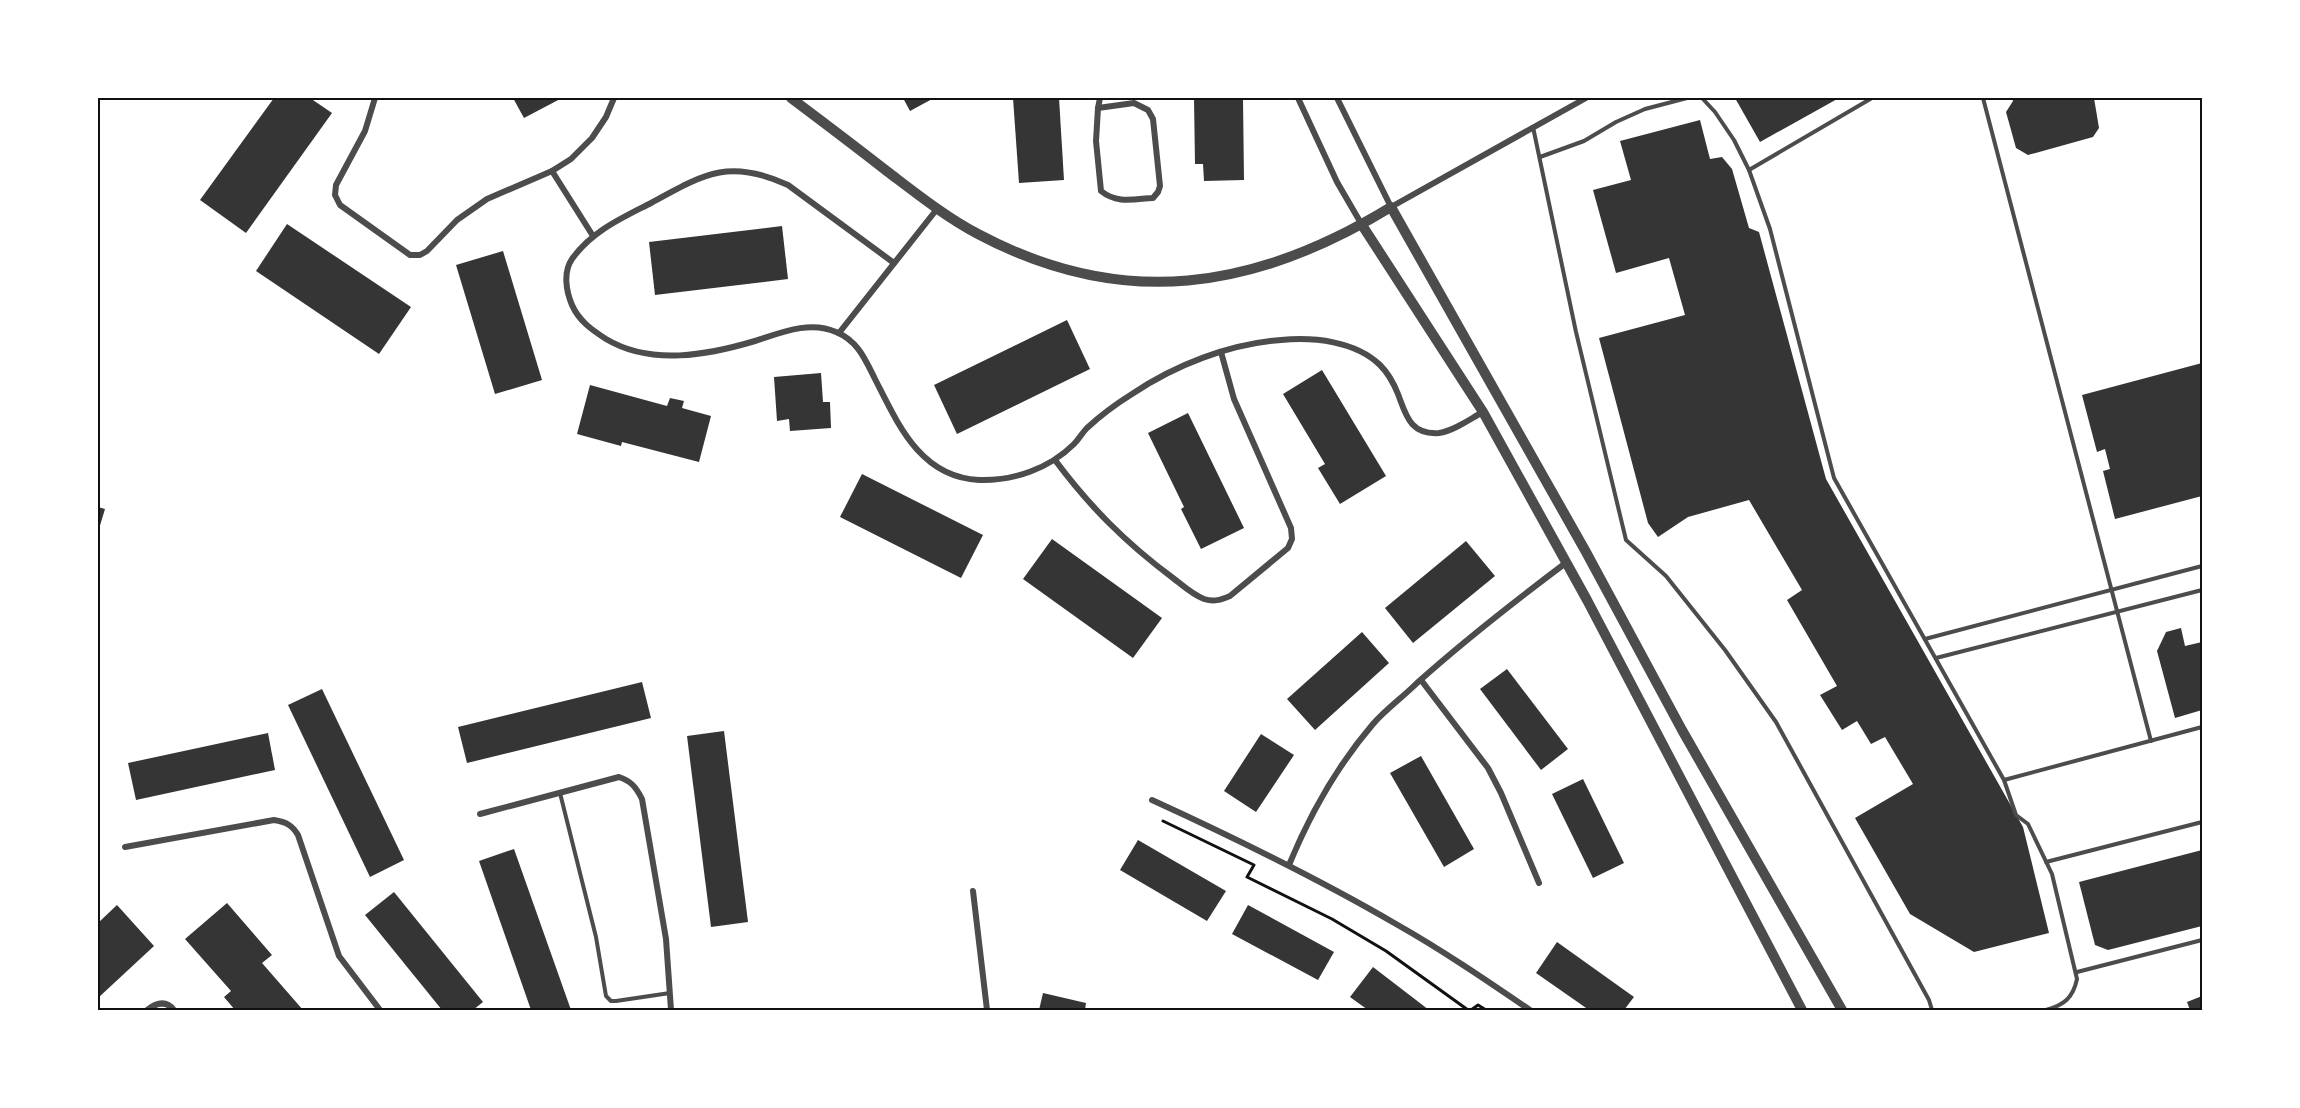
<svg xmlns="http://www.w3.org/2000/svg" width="2300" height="1108" font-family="'PT Sans',sans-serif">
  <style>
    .building { fill: #353535 }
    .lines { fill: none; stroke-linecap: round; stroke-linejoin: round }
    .path { stroke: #111; stroke-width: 3 }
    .service { stroke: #4c4c4c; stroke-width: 4 }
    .minor { stroke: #4c4c4c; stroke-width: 6 }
    .tertiary { stroke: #4c4c4c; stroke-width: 10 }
    .neatline { fill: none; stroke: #111; stroke-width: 2 }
  </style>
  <rect width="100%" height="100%" fill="#fff"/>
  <g class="building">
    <polygon points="274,98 310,98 332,113 246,233 200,200"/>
    <polygon points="513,98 562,98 524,118"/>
    <polygon points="903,98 934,98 910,111"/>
    <polygon points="1013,98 1059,98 1064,180 1019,183"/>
    <polygon points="1194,98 1243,98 1244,180 1204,181 1203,164 1195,164"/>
    <polygon points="1735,98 1839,98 1760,142"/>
    <polygon points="2012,98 2094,98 2099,128 2093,137 2028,155 2016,148 2006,112 2013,101"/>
    <polygon points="1700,120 1710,159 1722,157 1732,169 1749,228 1759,232 1826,479 2023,827 2049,933 1974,952 1910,914 1855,818 1913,784 1885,737 1871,744 1857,721 1842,730 1820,695 1837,686 1787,600 1802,590 1749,500 1688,517 1658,537 1648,523 1599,338 1685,315 1669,258 1616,273 1593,190 1631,180 1620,141"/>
    <polygon points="287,224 411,307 379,354 256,271"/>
    <polygon points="782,226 788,279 655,295 649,242"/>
    <polygon points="503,251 542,380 495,394 456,265"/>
    <polygon points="1067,320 1090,369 957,434 934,385"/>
    <polygon points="2202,363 2202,496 2115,519 2103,471 2110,469 2105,449 2097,452 2082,395"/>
    <polygon points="1322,370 1386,476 1340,504 1318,468 1325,464 1283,394"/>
    <polygon points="821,373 823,402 830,402 831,428 790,431 789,419 777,421 774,377"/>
    <polygon points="590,385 667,406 670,398 684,401 682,408 711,416 699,462 622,442 621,446 577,434"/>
    <polygon points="1188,413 1244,528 1201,549 1181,509 1184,507 1148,433"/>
    <polygon points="862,474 983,535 961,578 840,517"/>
    <polygon points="98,507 105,509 98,532"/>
    <polygon points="1052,539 1162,618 1133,658 1023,579"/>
    <polygon points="1466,541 1495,576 1413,643 1385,608"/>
    <polygon points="2181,628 2185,646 2202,642 2202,710 2175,718 2157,651 2166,632"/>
    <polygon points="1362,632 1389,663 1315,730 1287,699"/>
    <polygon points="1507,669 1568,749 1541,770 1480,689"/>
    <polygon points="642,682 651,718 467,763 458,727"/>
    <polygon points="322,689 404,860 370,877 288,705"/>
    <polygon points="724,731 748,922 711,927 687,736"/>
    <polygon points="268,733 275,770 136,800 128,763"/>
    <polygon points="1261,734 1294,755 1256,812 1224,791"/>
    <polygon points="1421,756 1474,849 1444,867 1390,773"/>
    <polygon points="1583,779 1624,863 1593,878 1552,794"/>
    <polygon points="1138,840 1226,891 1207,921 1120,870"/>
    <polygon points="514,849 571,1010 531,1010 479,861"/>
    <polygon points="2202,850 2202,926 2108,950 2095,945 2079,882"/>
    <polygon points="394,892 483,1002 473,1010 442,1010 365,915"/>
    <polygon points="227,903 272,955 262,963 303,1010 235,1010 224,997 231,991 185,939"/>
    <polygon points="117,905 154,946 98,998 98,923"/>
    <polygon points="1248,905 1334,952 1318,980 1232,934"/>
    <polygon points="1557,942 1634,997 1624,1010 1589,1010 1536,973"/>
    <polygon points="1373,967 1429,1010 1368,1010 1350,997"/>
    <polygon points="1043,993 1086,1003 1085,1010 1039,1010"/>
    <polygon points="2202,996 2202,1010 2190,1010 2187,1002"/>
  </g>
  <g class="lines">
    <g class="path">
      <polyline points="1163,821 1254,865 1247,877 1332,919 1386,951 1468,1010"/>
      <polyline points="1471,1010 1478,1005 1486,1010"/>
    </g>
    <g class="service">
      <path d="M1702,98L1715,112L1734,140L1749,170L1770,229L1834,478L2004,780L2016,815L2028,824L2052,874L2077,979C2073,998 2064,1005 2046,1010"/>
      <polyline points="1983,98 2151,741"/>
      <polyline points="1533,127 1576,332 1626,540 1666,576 1725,650 1776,722 1929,1000 1932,1010"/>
      <polyline points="1540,157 1584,141 1616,122 1645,109 1687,98"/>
      <polyline points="1749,170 1872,98"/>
      <polyline points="1925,639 2202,566"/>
      <polyline points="1936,658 2202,590"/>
      <polyline points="2004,780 2202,727"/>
      <polyline points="560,793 596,937 606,996 611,1001 616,1001 670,993"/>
      <polyline points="2046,862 2202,822"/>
      <polyline points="2077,972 2202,940"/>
    </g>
    <g class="minor">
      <polyline points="375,98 365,131 336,185 335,195 340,205 410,255 420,255 427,251 457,220 487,199 552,171 571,159 592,138 606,117 614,98"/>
      <polyline points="1298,98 1337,182 1362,225"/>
      <polyline points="1337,98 1391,207 1586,98"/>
      <path d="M1134,103L1148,110L1153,119L1160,186L1158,192L1153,198C1134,199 1117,204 1101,191L1096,141L1098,108Z"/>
      <polyline points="1098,108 1100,98"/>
      <polyline points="552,171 593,236"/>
      <path d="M894,263L788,185C729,158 704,174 651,203C622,218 592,231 572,259C563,272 566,291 572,305C579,321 592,330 606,339C651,366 708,355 755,341C780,333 810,320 836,332C858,341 865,359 875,379C898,424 920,477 979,480C1013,481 1049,469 1074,444C1079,439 1082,433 1087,428C1101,415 1116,404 1132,394C1175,365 1229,344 1281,340C1314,337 1355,341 1380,365C1388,373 1394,384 1398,394C1406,415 1410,435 1439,433C1454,431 1470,419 1483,412"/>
      <polyline points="839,333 937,209"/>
      <path d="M1055,460C1090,507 1126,543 1173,578C1182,585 1193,595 1204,599C1214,602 1221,600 1230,596L1288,548L1292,539L1291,528L1234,399L1221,352"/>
      <polyline points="1421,680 1488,768 1501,793 1539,883"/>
      <path d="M1152,800C1235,838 1317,878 1396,924C1442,950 1486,980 1530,1010"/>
      <path d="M480,814L619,777C631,781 636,787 642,799L666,939L671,1010"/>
      <path d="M125,847L274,820C286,822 292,825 298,835L339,956L380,1010"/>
      <path d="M1289,865C1310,814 1337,766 1373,724C1386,709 1403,697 1417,683C1465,640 1515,601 1567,562"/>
      <polyline points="973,891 987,1010"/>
      <path d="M147,1010C156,1003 166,1000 174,1010"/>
    </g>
    <g class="tertiary">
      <path d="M791,98C823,122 856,147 888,172C917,194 946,217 978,234C1123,311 1255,290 1391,207L1586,552L1682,730L1842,1010"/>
      <polyline points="1362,225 1483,412 1587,600 1802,1010"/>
    </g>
  </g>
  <rect width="2300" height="1108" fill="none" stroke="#ffffff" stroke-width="198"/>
  <rect x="99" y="99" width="2102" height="910" class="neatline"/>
</svg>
